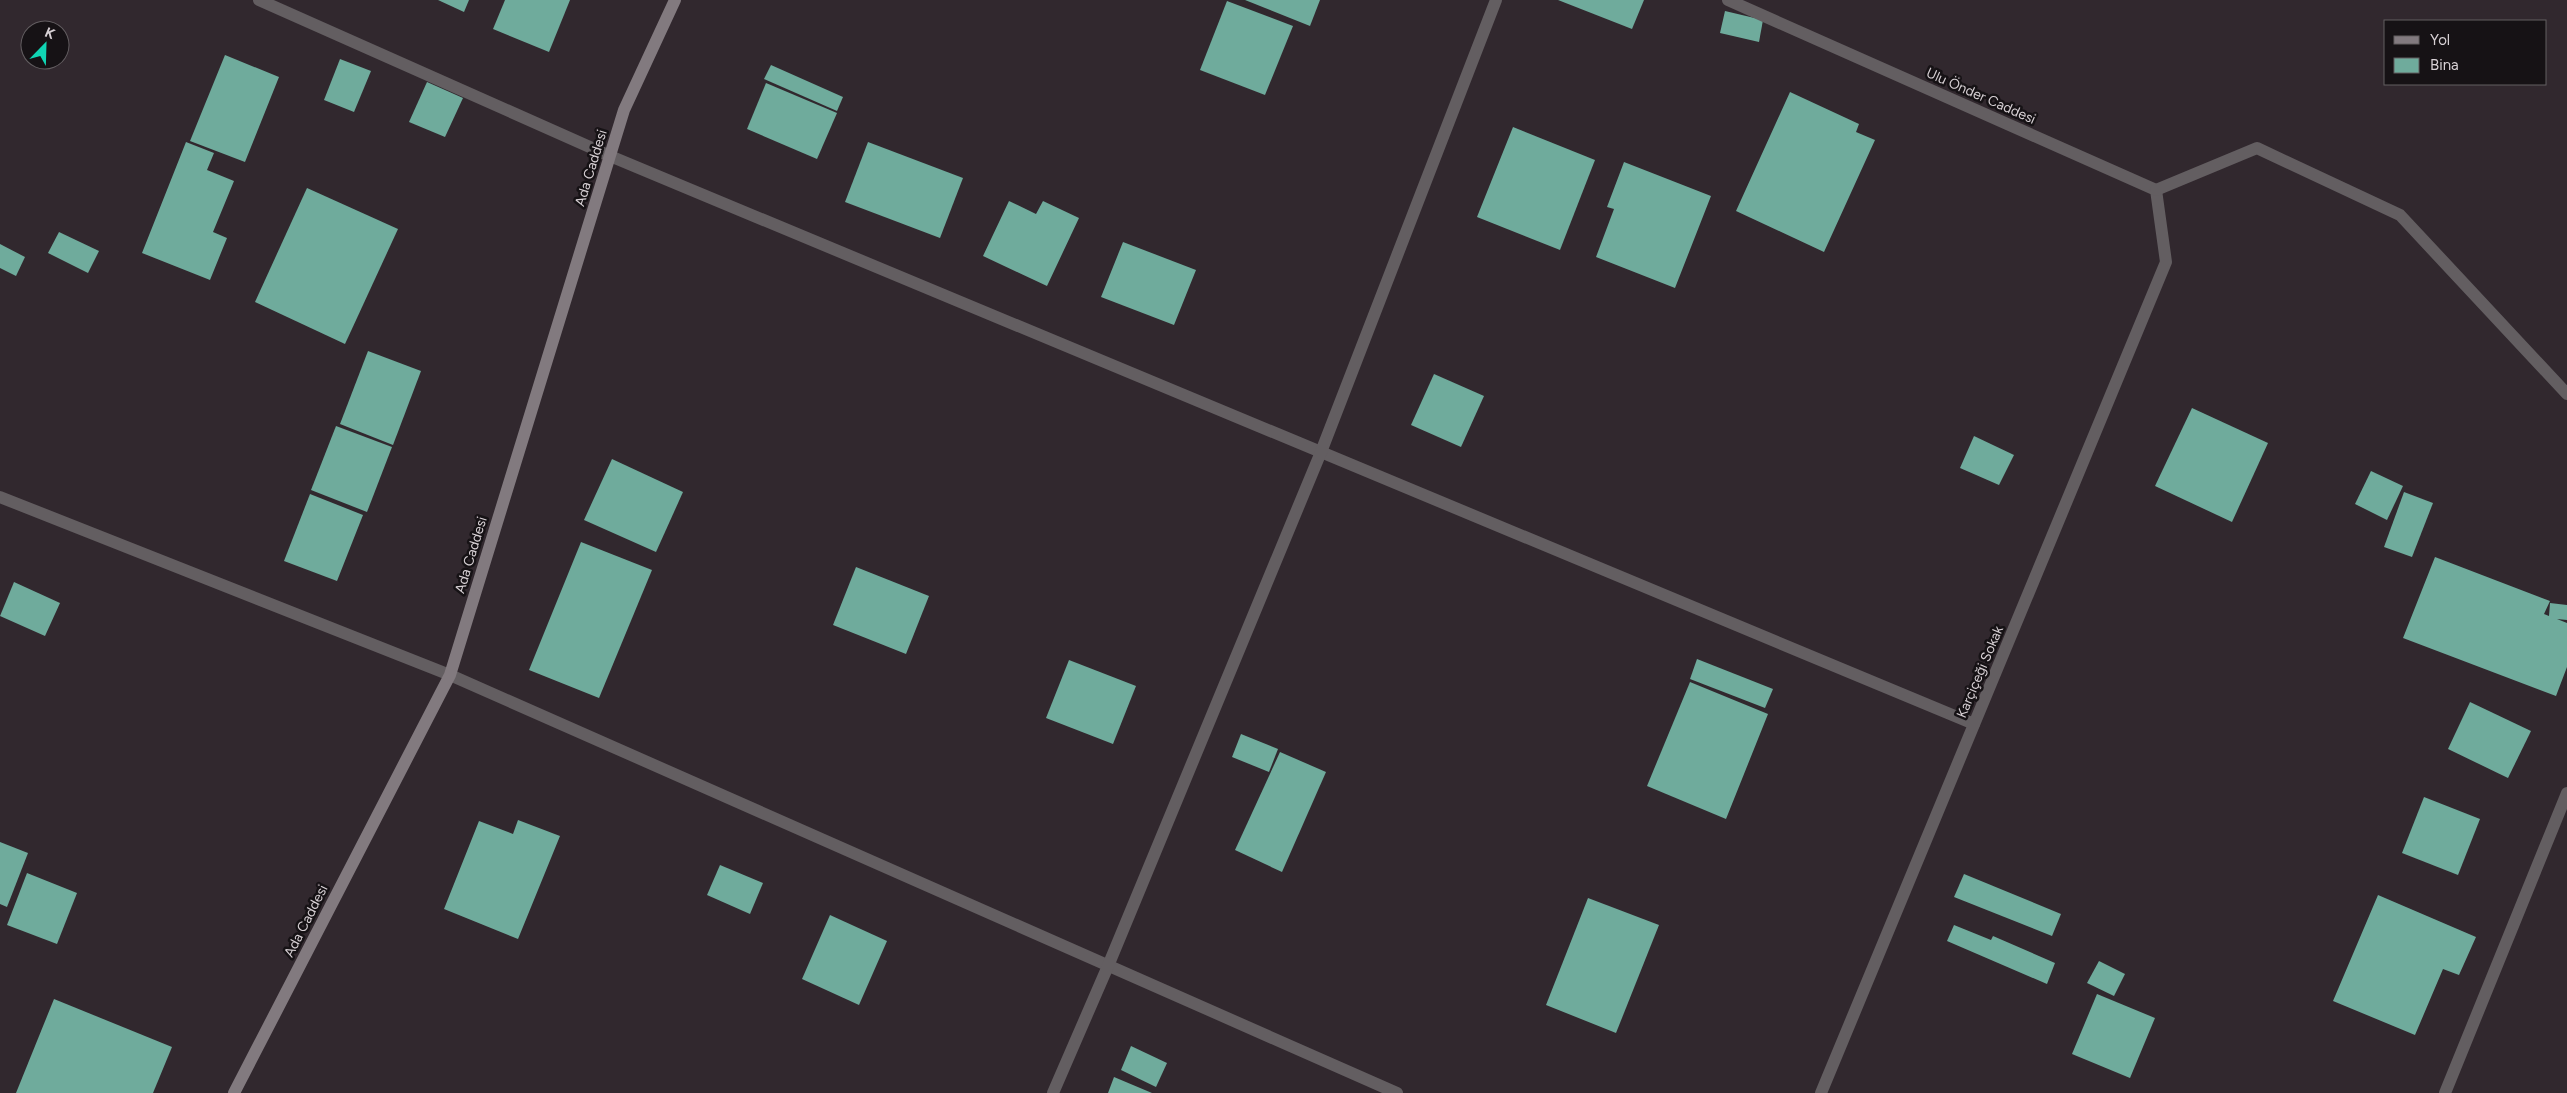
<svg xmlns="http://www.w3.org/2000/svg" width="2567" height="1093" font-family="Figtree,sans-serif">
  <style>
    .building { fill: #6fab9c }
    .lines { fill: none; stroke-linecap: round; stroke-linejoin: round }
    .minor { stroke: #635e61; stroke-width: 12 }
    .secondary { stroke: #827a7f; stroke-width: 12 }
    .labels { text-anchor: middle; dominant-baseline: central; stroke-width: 5; stroke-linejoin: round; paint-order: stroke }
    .street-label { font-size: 14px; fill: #d7d0d4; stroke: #161215 }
  </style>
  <rect width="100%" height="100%" fill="#31282e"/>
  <g class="building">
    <polygon points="438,0 469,0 464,12"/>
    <polygon points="505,0 570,0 549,52 493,29"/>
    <polygon points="1245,0 1320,0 1310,26"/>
    <polygon points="1558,0 1644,0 1632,29"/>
    <polygon points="1227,1 1293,26 1265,95 1200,70"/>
    <polygon points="1725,11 1763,20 1759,42 1720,33"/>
    <polygon points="225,55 279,77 245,162 190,141"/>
    <polygon points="340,59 371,71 354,112 324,100"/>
    <polygon points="771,65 843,97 837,111 764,79"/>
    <polygon points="427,82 463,98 445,137 409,122"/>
    <polygon points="766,83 837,113 817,159 747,129"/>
    <polygon points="1790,92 1859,124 1856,132 1875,140 1824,252 1736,211"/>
    <polygon points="1513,127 1595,160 1560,250 1477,217"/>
    <polygon points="186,142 214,153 207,170 234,181 213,232 227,238 210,280 142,253"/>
    <polygon points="868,142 963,178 940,238 845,202"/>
    <polygon points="1624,162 1711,196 1675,288 1596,257 1614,209 1607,207"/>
    <polygon points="307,188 398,229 345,344 255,302"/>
    <polygon points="1009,201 1036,214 1043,201 1079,218 1047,286 983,256"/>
    <polygon points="59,232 99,251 88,273 48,253"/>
    <polygon points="1123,242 1196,270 1174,325 1101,297"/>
    <polygon points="0,244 25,257 16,276 0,268"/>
    <polygon points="368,351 421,371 393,445 340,424"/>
    <polygon points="1434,374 1484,396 1461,447 1411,425"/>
    <polygon points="2192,408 2268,443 2232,522 2155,486"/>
    <polygon points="336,426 392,447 367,512 311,490"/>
    <polygon points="1974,436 2014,455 1999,485 1960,468"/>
    <polygon points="612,459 683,492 656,552 584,520"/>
    <polygon points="2371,471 2403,486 2387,520 2355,504"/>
    <polygon points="2404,492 2433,503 2412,557 2384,547"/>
    <polygon points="310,494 363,515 337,581 284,561"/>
    <polygon points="581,542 652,570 599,698 529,670"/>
    <polygon points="2435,557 2550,601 2544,614 2549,616 2550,603 2567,605 2567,620 2557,619 2567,623 2567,667 2556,696 2403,638"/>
    <polygon points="856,567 929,596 906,654 833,625"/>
    <polygon points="14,582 60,603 45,636 0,616"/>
    <polygon points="1697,659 1773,689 1765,708 1690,679"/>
    <polygon points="1069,660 1136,686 1113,744 1046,718"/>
    <polygon points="1690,682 1768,714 1726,819 1647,786"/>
    <polygon points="2470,702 2531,731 2508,778 2448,749"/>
    <polygon points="1241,734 1278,749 1269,772 1232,757"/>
    <polygon points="1280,752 1326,772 1282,872 1235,850"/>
    <polygon points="2424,797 2480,819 2458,875 2402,853"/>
    <polygon points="518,820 560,836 518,939 444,909 479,821 513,834"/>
    <polygon points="0,842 28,853 7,907 0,904"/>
    <polygon points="720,865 763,883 750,914 707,895"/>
    <polygon points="27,873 77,893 57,944 7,925"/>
    <polygon points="1964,874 2061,914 2052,936 1954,897"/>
    <polygon points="2378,895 2476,937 2459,975 2443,969 2415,1035 2333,1001"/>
    <polygon points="1588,898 1659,925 1616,1033 1546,1005"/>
    <polygon points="830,915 887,941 859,1005 802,979"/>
    <polygon points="1954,925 1991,940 1993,936 2055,963 2047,984 1947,941"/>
    <polygon points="2099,961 2125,974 2114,996 2087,983"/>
    <polygon points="2097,994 2155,1018 2130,1078 2072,1054"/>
    <polygon points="54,999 172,1047 153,1093 16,1093"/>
    <polygon points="1131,1046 1167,1063 1156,1087 1121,1070"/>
    <polygon points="1114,1077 1152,1093 1108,1093"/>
  </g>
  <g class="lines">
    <g class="minor">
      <polyline points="259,0 610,156 1974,724"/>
      <polyline points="1728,0 2156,190 2166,262 1821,1093"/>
      <polyline points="2156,190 2257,148 2400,215 2567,394"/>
      <polyline points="0,497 450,675 1397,1093"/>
      <polyline points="1053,1093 1108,966 1321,452 1496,0"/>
      <polyline points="2445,1093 2567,793"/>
    </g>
    <polyline class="secondary" points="234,1093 450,675 624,110 675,0"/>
  </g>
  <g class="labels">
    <g class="street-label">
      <text transform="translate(1981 96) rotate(24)">Ulu Önder Caddesi</text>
      <text transform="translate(591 168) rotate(-73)">Ada Caddesi</text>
      <text transform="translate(471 555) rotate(-73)">Ada Caddesi</text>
      <text transform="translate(1980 672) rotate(-67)">Karçiçeği Sokak</text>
      <text transform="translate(306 921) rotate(-63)">Ada Caddesi</text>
    </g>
  </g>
  <rect x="2384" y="20" width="162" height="65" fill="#161215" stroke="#635e61"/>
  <rect x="2394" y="36" width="25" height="8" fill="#827a7f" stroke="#635e61"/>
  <text x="2430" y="45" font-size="15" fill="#d7d0d4">Yol</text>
  <rect x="2394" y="58" width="25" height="15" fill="#6fab9c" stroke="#635e61"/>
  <text x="2430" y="70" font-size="15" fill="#d7d0d4">Bina</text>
  <g transform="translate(45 45) rotate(23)"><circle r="24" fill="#161215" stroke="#635e61"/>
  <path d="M0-4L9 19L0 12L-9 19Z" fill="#10d5b4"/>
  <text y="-8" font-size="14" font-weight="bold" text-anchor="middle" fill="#d7d0d4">K</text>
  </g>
</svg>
